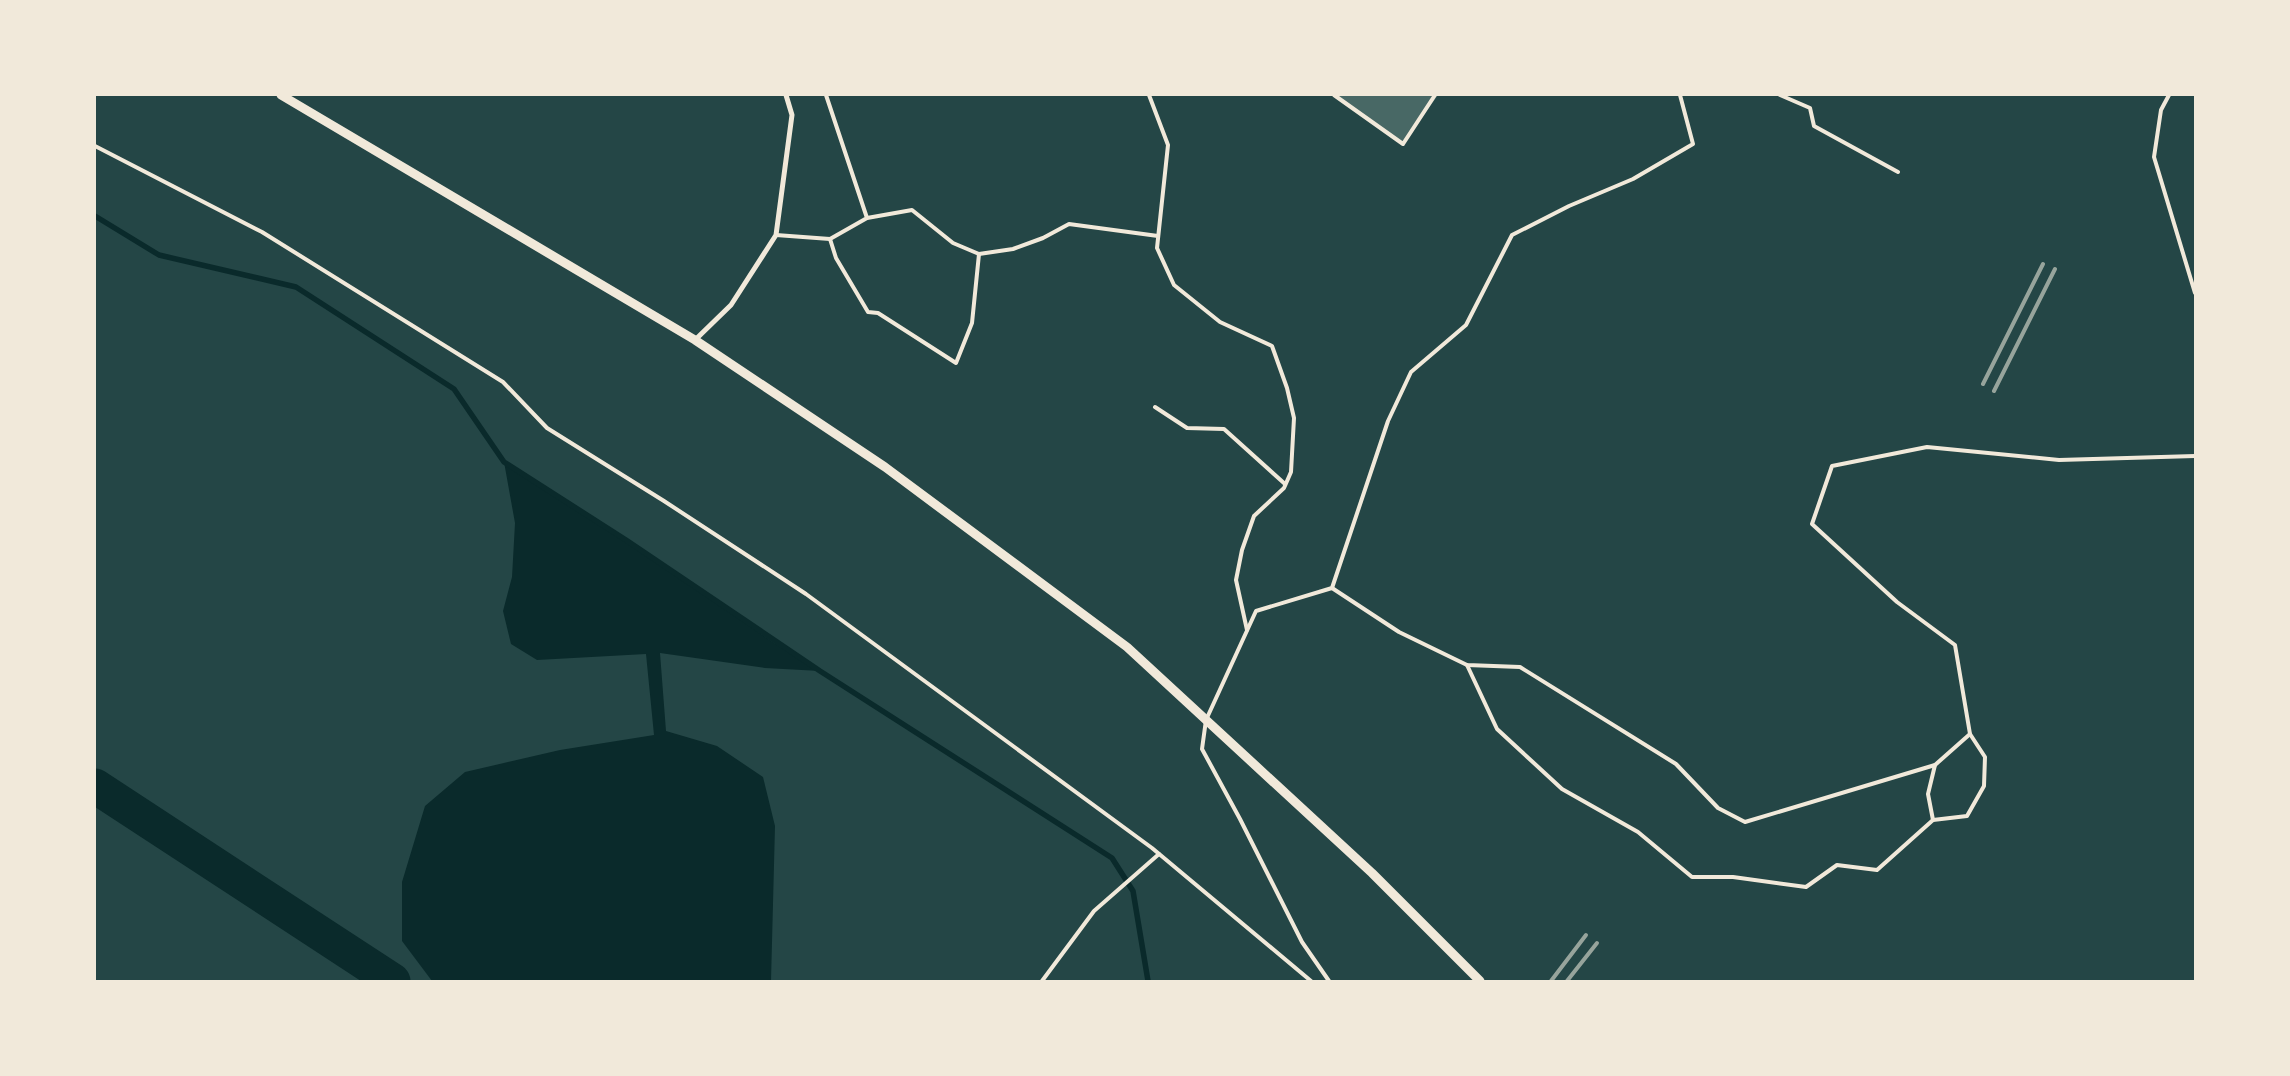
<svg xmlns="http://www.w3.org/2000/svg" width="2290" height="1076" font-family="Spectral,serif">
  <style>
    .green { fill: #244646 }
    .water { fill: #0a2a2b }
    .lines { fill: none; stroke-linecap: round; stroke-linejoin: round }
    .stream { stroke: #0a2a2b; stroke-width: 5.5 }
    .river { stroke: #0a2a2b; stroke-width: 35 }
    .building { fill: #486865 }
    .service { stroke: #f1e9da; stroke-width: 4 }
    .minor { stroke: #f1e9da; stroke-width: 5 }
    .tertiary { stroke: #f1e9da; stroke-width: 9 }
    .rail { stroke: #97a49c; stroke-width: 4 }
  </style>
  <rect width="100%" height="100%" fill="#0f3d3e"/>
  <rect class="green" x="95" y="95" width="2100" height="886"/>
  <polygon class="water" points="504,462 626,540 774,643 820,671 765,668 660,653 666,731 717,746 763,777 775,826 771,981 432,981 402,941 402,882 425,806 465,772 560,750 654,735 646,654 537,660 511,644 503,611 512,577 515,523"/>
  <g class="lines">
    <polyline class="stream" points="95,216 159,255 296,287 454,389 504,462 626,540 820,671 1112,858 1133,891 1148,981"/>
    <polyline class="river" points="95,786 393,981"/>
  </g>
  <polygon class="building" points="1334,95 1438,95 1403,144"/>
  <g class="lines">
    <g class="service">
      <polyline points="1149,95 1168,145 1157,248 1174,285 1220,322 1272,346 1287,388 1294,418 1291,472 1284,488 1254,516 1242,550 1236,580 1247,630"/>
      <polyline points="1334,95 1403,144 1435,95"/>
      <polyline points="1780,95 1810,108 1814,126 1898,172"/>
      <polyline points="2169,95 2161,110 2154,157 2195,293"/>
      <polyline points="95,146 262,232 503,382 547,428 664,501 806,594 1152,848 1311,981"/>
      <polyline points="867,218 912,210 953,243 979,254 1013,249 1043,238 1069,224 1158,236"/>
      <polyline points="776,235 830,239 867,218 826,95"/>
      <polyline points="830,239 836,258 868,312 878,313 956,363 972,323 979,254"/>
      <polyline points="1155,407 1187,428 1224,429 1285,484"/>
      <polyline points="1332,588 1399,632 1467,665 1520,667 1676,764 1718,808 1745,822 1935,765 1970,734 1955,645 1897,602 1812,524 1832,466 1927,447 2059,460 2195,456"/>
      <polyline points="1467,665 1497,729 1562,789 1638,832 1692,877 1733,877 1806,887 1837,865 1877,870 1933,820 1967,816 1984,786 1985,757 1970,734"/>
      <polyline points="1933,820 1928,794 1935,765"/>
      <polyline points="1042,981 1094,911 1159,854"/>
      <polyline points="1329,981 1302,942 1240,819 1202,749 1206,720 1256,611 1332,588 1388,421 1411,372 1466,325 1512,235 1569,206 1633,179 1693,144 1680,95"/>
    </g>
    <polyline class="minor" points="695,340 731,305 776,235 792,115 786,95"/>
    <polyline class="tertiary" points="281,95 695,340 885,467 1127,647 1372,873 1480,981"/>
    <g class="rail">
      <polyline points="1983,384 2043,264"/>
      <polyline points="1994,391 2055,269"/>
      <polyline points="1551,981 1586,935"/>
      <polyline points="1567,981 1597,943"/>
    </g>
  </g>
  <rect width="2290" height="1076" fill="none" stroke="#f1e9da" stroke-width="192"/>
</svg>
